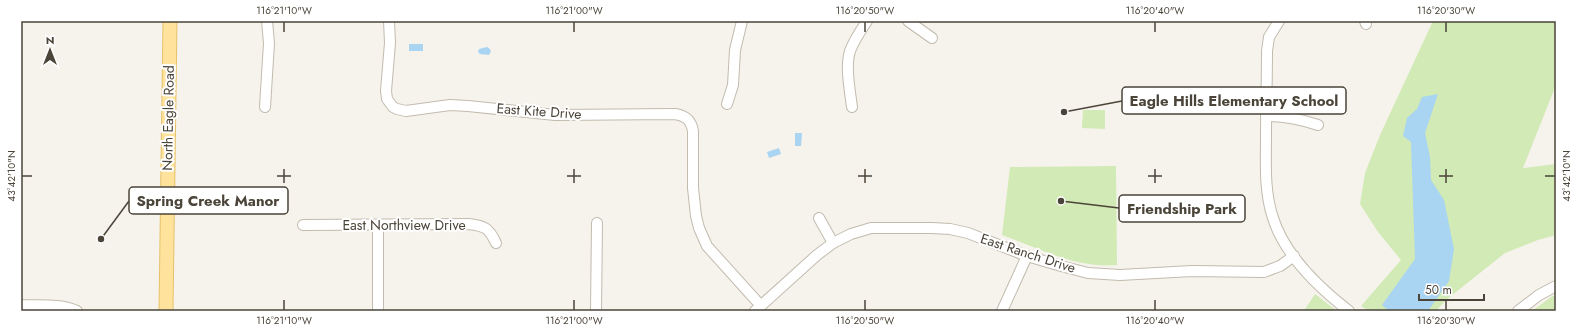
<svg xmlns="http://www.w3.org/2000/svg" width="1577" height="332" font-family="Jost,sans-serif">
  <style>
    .green { fill: #d2eab5 }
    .water { fill: #a9d4f2 }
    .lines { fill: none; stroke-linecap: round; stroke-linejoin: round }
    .minor-casing { stroke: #c2bbae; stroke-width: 12 }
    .major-casing { stroke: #e6c16a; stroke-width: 15 }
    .minor { stroke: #fff; stroke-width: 10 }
    .major { stroke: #ffe39c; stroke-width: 13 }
    .ticks { fill: none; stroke: #4b4439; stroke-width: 1.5 }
    .labels { text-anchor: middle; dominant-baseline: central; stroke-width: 4; stroke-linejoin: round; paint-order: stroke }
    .street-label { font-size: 14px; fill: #4b4439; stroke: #fff }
    .leader { fill: none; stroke: #4b4439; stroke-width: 1.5 }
    .callout-dot { fill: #4b4439; stroke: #fff; stroke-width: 1.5 }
    .callout { fill: #fff; stroke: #4b4439; stroke-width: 1.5 }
    .callout-label { font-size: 15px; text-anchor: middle; font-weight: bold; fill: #4b4439 }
    .neatline { fill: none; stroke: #4b4439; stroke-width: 1.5 }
    .ticks-label { font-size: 10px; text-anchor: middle; fill: #4b4439 }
  </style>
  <rect width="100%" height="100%" fill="#f6f3ec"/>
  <g class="green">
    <polygon points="1433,21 1556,21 1556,85 1523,168 1556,164 1556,235 1538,240 1505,253 1446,300 1436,311 1369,311 1361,306 1401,260 1378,232 1360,204 1365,173 1380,135"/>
    <polygon points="1083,110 1105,110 1105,129 1082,128"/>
    <path d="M1116,166L1117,265C1077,269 1038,248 1002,235L1010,167Z"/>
    <polygon points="1315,294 1337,311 1304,311"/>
    <polygon points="1556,295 1556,311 1532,311 1551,297"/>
  </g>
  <g class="water">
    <rect x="409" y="44" width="14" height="7"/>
    <polygon points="487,47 489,48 491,51 489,55 480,54 478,52 479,49"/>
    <polygon points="1438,94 1425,133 1430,157 1431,180 1444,200 1454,249 1449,281 1428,311 1389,311 1382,305 1415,259 1411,142 1403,136 1407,118 1417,109 1422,97"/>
    <polygon points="795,133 802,133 801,146 795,146"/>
    <polygon points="779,148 781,154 769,158 767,152"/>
  </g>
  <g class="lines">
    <g class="minor-casing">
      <g id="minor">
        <path d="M389,21L390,43L386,91L387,99L393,107L397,109L406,111L450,105L468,106L555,115L675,114C686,116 691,120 693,131V188L696,216L699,228L707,246L761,306"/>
        <polyline points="908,21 932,38"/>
        <path d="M1279,21L1269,37L1267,51C1267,79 1266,108 1266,136C1266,164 1264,191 1273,218C1285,256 1318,287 1349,311"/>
        <polyline points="1365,21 1366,24"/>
        <polyline points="727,104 733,85 735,50 742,21"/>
        <polyline points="265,107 269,43 267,21"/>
        <path d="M852,107C850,91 845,66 850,51C854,40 861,30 867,21"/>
        <path d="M1266,116C1285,116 1300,119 1318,125"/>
        <polyline points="819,218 833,243"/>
        <path d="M303,225L469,224C485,226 489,228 496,243"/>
        <path d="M21,305C40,306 60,303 77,311"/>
        <polyline points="378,311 378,225"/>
        <polyline points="596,311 597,223"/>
        <polyline points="755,311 817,255 833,243 851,234 871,228 932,228 950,229 968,233 1027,256 1061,266 1088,273 1120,275 1192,271 1264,272 1280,266 1294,256"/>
        <polyline points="1002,311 1027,256"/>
        <polyline points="1518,311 1539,295 1556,286"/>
      </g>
    </g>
    <g class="major-casing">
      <polyline id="major" points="166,311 170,21"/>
    </g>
    <use href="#minor" class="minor"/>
    <use href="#major" class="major"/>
  </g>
  <path class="ticks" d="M284,22V32M574,22V32M865,22V32M1155,22V32M1446,22V32M284,169V183M574,169V183M865,169V183M1155,169V183M1446,169V183M22,176H32M277,176H291M567,176H581M858,176H872M1148,176H1162M1439,176H1453M1545,176H1555M284,300V310M574,300V310M865,300V310M1155,300V310M1446,300V310"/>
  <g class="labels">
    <g class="street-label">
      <text transform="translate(539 111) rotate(4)">East Kite Drive</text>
      <text transform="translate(168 118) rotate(-89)">North Eagle Road</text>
      <text x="404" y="225">East Northview Drive</text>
      <text transform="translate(1028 253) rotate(18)">East Ranch Drive</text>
    </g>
  </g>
  <path class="leader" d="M1064 112L1122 101M101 239L129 201M1061 201L1119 208"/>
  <g class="callout-dot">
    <circle cx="1064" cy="112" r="4"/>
    <circle cx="101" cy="239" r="4"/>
    <circle cx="1061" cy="201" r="4"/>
  </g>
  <g class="callout">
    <rect x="1122" y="87" width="224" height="27" rx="4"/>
    <rect x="129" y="187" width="159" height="27" rx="4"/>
    <rect x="1119" y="195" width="126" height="27" rx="4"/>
  </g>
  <g class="callout-label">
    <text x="1234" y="106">Eagle Hills Elementary School</text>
    <text x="208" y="206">Spring Creek Manor</text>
    <text x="1182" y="214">Friendship Park</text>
  </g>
  <rect width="1577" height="332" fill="none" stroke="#ffffff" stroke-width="44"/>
  <g transform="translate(50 50)" stroke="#ffffff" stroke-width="3" paint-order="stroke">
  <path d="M0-3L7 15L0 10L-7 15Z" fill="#4b4439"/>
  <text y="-6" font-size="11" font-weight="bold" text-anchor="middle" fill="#4b4439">N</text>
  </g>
  <path d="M1419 294v6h65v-6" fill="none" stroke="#4b4439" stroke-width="2"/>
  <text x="1425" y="294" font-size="12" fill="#4b4439" stroke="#ffffff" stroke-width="3" paint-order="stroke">50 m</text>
  <rect x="22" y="22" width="1533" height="288" class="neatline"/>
  <g class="ticks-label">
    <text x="284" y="14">116°21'10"W</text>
    <text x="574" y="14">116°21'00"W</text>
    <text x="865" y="14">116°20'50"W</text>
    <text x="1155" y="14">116°20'40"W</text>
    <text x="1446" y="14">116°20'30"W</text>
    <text transform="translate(11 176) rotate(-90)" y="4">43°42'10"N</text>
    <text transform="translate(1566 176) rotate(-90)" y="4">43°42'10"N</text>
    <text x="284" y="324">116°21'10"W</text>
    <text x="574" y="324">116°21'00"W</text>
    <text x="865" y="324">116°20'50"W</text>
    <text x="1155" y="324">116°20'40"W</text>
    <text x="1446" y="324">116°20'30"W</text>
  </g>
</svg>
